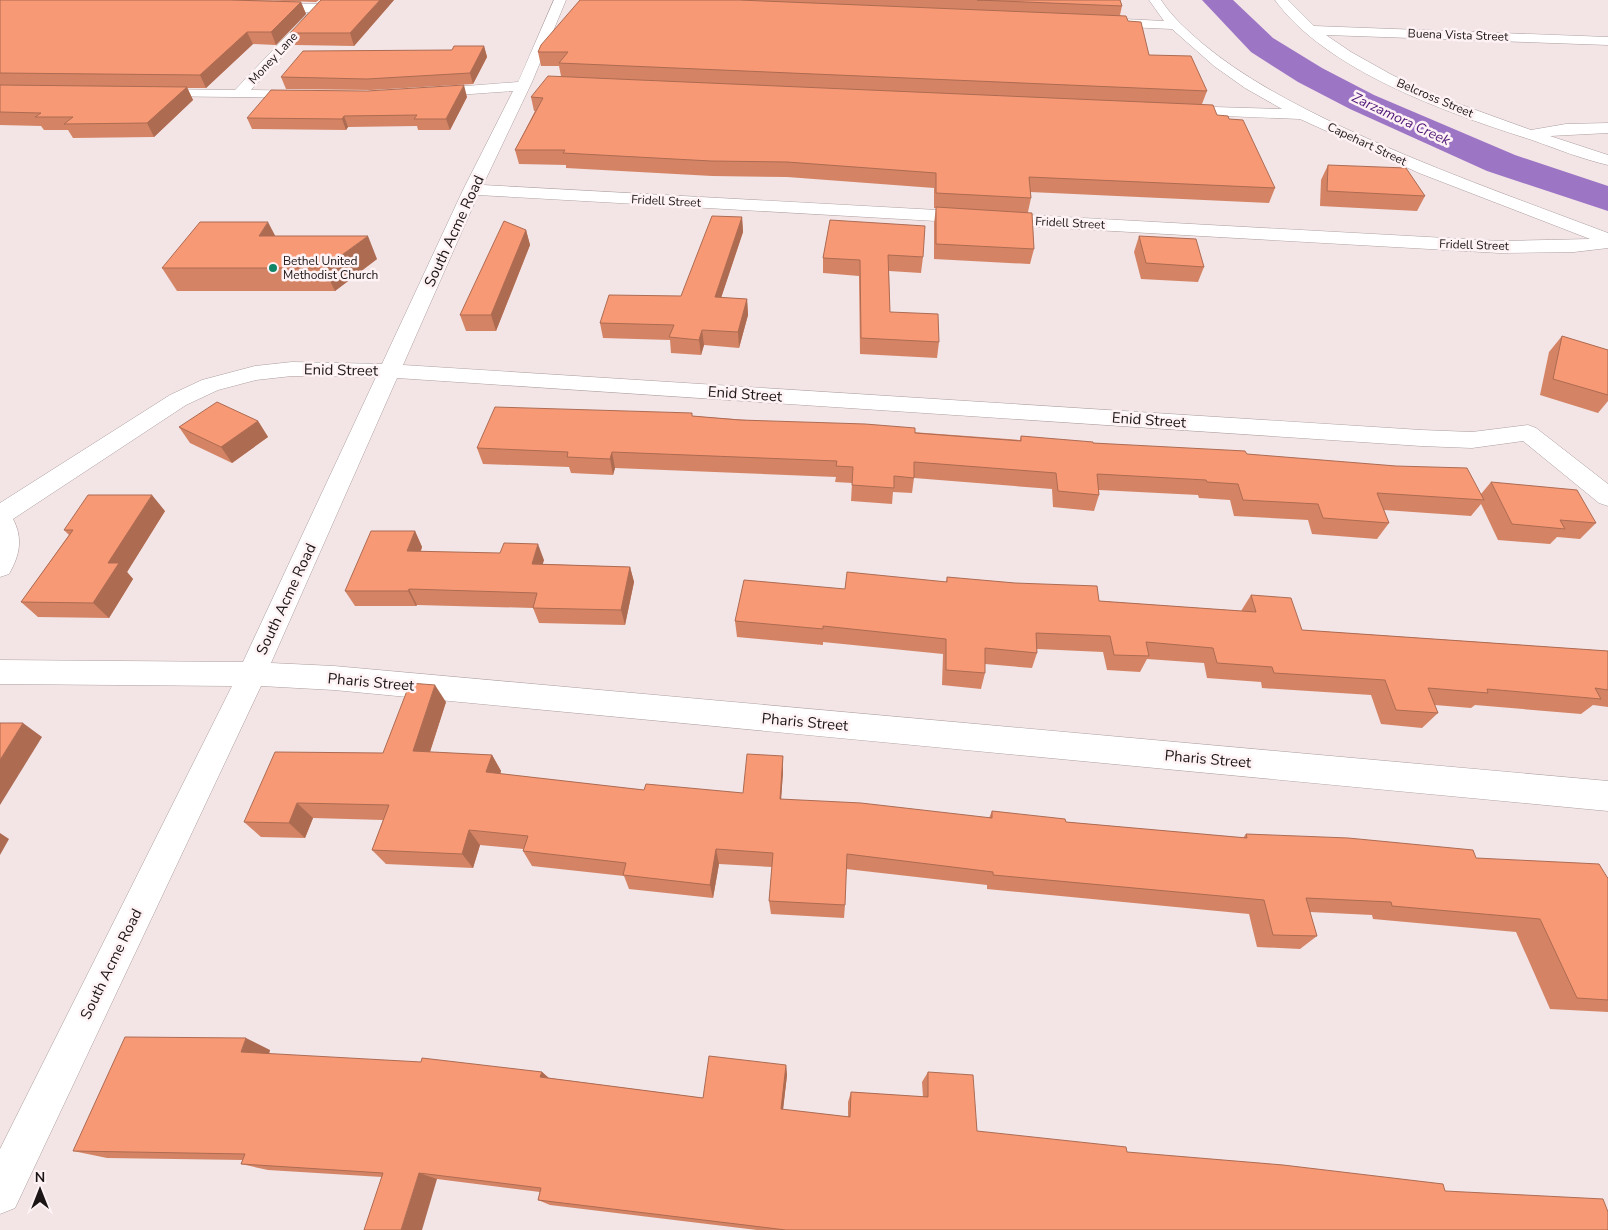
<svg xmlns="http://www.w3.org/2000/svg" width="1608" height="1230" font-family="'Nunito Sans',sans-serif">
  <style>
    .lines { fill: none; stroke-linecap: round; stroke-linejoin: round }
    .river { fill: #9d75c5; fill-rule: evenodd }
    .minor-casing { stroke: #ad9fa0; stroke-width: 1 }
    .minor { fill: #fff; fill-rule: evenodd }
    .wall { fill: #d48465 }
    .shaded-wall { fill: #ad6b52 }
    .building { fill: #f79975; stroke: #ad6b52 }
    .poi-dot { fill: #118667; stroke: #fef2f4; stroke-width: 2 }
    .labels { text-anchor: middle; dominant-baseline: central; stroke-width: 5; stroke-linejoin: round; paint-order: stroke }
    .far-street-label { font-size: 12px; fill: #1c1617; stroke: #fef2f4 }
    .far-poi-label { font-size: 12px; fill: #1c1617; stroke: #fef2f4; text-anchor: start }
    .far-water-label { font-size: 14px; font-style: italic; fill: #4f1777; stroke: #fef2f4 }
    .street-label { font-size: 15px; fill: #1c1617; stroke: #fef2f4 }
  </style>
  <rect width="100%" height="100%" fill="#f3e4e6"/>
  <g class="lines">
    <polygon class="river" points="1202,0 1233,0 1273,38 1322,68 1374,95 1515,155 1608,186 1608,211 1487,171 1350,109 1298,82 1251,52"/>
    <g class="minor-casing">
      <g id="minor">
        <path d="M554,0H566L532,82L483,185L1500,241L1590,239L1419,173L1300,119L1175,114L1172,111L1175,108L1180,106L1282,109L1245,88L1214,66L1172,29L1104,26L1097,22L1104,18L1164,21L1149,0H1161C1172,17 1188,31 1203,44C1244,78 1292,103 1340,126C1427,167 1518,199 1608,233V248L1574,252L1500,253L478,195L403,365L1421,430L1472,432L1528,425L1536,428L1608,484V506L1599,503L1523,441L1472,448L1421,446L397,378L271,663L334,666L1608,781V811L334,690L261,686L15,1208L0,1214V1149L232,686L0,684V660L243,662L376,377L292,376L256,380L218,390L186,405L13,519C23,538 20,555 9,574L0,577V503L170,395L202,380L255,366L292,362L382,364L463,190L513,91L428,97L423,96L421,93L423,90L428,89L518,82Z"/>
        <path d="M1275,0H1288L1314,26L1608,37V45L1326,35L1351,52L1392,75L1437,96L1531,130L1566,124L1608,123V133L1550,136L1608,155V165C1582,159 1557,149 1532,140C1450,114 1326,71 1275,0Z"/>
        <polygon points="267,3 321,4 327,8 251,90 305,91 310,92 312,95 310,98 148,96 146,93 148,90 153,89 235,90 309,12 263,10 261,7 263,4"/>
      </g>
    </g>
    <use href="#minor" class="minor"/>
  </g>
  <g class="wall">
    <polygon points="0,0 319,0 316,2 250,0 301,2 306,14 276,45 253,44 206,88 187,88 193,100 154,137 73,138 68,130 44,130 41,126 0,125"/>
    <polygon points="394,0 354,46 295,45 290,33"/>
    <polygon points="580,0 1120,0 1122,6 1120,15 1128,21 1149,55 1207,91 1202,104 1217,115 1229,119 1275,188 1269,203 1030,192 1031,198 1028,212 1034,249 1030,264 934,259 934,223 936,208 934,208 934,188 787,177 712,176 566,168 566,165 519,164 515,150 535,111 534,111 531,97 561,76 559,66 541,66 538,52"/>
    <polygon points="484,46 487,57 473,84 371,90 286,89 281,77 452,50"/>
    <polygon points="467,97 450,130 418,130 417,126 348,127 346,130 252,129 247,118"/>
    <polygon points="1328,165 1425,196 1417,211 1320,206 1321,180"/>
    <polygon points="742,217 743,232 721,298 747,299 748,315 739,348 704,345 701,355 671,353 670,340 603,338 600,323 681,296"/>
    <polygon points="830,220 923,257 921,273 889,271 890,312 939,342 937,358 860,354 859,276 823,273 823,258"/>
    <polygon points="526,230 530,245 496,331 466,331 460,315"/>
    <polygon points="275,236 377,259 335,291 177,291 162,268"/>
    <polygon points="1139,236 1204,267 1198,282 1141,279 1134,252"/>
    <polygon points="1562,336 1608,350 1608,401 1598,413 1540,395 1549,352"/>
    <polygon points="692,416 1020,440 1021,436 1093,443 1247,454 1481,494 1491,482 1596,523 1580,539 1557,537 1550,544 1498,540 1481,504 1471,516 1384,510 1389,523 1377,539 1312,534 1308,520 1234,516 1230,500 1199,498 1198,495 1099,490 1099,495 1094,511 1053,507 1052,489 914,478 912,493 893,492 892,504 851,501 852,483 835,482 836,477 615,468 613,475 571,473 569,467 483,464 477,448"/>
    <polygon points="258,421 268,437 232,463 190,443 179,427"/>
    <polygon points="165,511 127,572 133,579 109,618 38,617 21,602 69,535 64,530"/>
    <polygon points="415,531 422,547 421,551 544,560 542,564 630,567 634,582 625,625 539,623 533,608 417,605 416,606 355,606 345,591"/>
    <polygon points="947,577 1099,601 1241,611 1251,595 1302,630 1608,651 1608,707 1593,705 1581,714 1475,705 1471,708 1435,705 1438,713 1422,728 1381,724 1371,695 1262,688 1261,682 1207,678 1204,663 1147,659 1140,672 1107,670 1103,652 1037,649 1037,653 1032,668 985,664 985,673 981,689 942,685 943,654 823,642 823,645 737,637 735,621 845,589 946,582"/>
    <polygon points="446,702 430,752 492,755 501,771 500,774 644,790 743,793 783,756 783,772 781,799 989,818 992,811 1066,822 1243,838 1246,834 1476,858 1608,878 1608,1012 1550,1009 1516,932 1373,919 1372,915 1310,912 1317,936 1300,949 1257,947 1249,914 987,889 987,885 846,869 845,905 844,918 771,914 769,901 772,867 719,864 713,898 629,889 624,876 532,866 523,851 523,849 480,845 473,868 386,864 372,850 383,820 313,818 305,838 261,837 244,822 383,753"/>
    <polygon points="270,1050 269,1054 542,1072 549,1078 703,1098 786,1065 787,1075 783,1110 848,1117 848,1102 851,1092 923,1097 922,1082 928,1072 977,1131 1127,1152 1445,1191 1608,1230 757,1230 550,1205 538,1200 540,1192 437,1179 382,1177 268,1170 241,1164 243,1160 107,1158 73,1151"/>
  </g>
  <g class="shaded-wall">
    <polygon points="380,0 394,0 354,46 350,33"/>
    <polygon points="301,2 306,14 276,45 271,32"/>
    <polygon points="247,32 253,44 206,88 200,75"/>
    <polygon points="484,46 487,57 473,84 470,73"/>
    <polygon points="464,85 467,97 450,130 446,119"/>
    <polygon points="187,87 193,100 154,137 147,123"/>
    <polygon points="344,116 348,127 346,130 342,119"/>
    <polygon points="742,217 743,232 716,313 715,297"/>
    <polygon points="268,222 280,245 259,236"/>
    <polygon points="526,230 530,245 496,331 491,315"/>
    <polygon points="368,236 377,259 335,291 324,268"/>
    <polygon points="747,299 748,315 739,348 738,332"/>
    <polygon points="702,330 704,345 701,355 699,340"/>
    <polygon points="258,421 268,437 232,463 221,447"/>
    <polygon points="612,452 615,468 613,475 610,459"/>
    <polygon points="152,495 165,511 127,572 133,579 109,618 93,603 108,563"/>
    <polygon points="415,531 422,547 415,566 407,551"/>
    <polygon points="538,544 544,560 538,580 532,564"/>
    <polygon points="630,567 634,582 625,625 621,610"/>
    <polygon points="409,589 417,605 416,606 408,591"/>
    <polygon points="435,685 446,702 425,767 413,751"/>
    <polygon points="23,723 42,737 0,805 0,760"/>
    <polygon points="492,755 501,771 496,788 486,772"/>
    <polygon points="783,756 783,772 780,815 780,799"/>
    <polygon points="297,803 313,818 305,838 289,823"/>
    <polygon points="469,830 480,845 473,868 462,854"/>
    <polygon points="0,833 9,839 0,855"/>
    <polygon points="716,849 719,864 713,898 710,885"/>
    <polygon points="246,1038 270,1050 266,1063 241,1052"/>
    <polygon points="786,1065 787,1075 782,1118 781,1109"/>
    <polygon points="542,1072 553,1082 540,1077"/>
    <polygon points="419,1173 437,1179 422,1230 401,1230"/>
  </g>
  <g class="building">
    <polygon points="0,0 230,0 301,2 271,32 247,32 200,75 0,73"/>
    <polygon points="321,0 380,0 350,33 290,33"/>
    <polygon points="580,0 739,0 1126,16 1128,21 1141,22 1149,55 1191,56 1207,91 559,63 568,52 538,52 541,45"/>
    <polygon points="977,0 1120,0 1122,6"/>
    <polygon points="454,46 484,46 470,73 367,79 281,77 303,51 452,50"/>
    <polygon points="548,76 1213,105 1217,115 1228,116 1229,119 1243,120 1275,188 1029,177 1031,198 936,193 936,173 787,162 711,161 563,153 565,150 515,150 543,98 531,97"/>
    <polygon points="0,85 187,87 147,123 64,124 73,117 35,117 41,113 0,112"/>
    <polygon points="464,85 446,119 414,119 417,115 344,116 342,119 247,118 271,90 367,91"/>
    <polygon points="1328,165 1406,168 1425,196 1327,191"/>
    <polygon points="936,207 1032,213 1034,249 936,244"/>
    <polygon points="712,216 742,217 715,297 747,299 738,332 702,330 699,340 669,337 674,325 600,323 609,295 681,296"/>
    <polygon points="830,220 925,226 923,257 888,255 890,312 938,314 939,342 861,338 860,260 823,258"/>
    <polygon points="504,221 526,230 491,315 460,315"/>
    <polygon points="200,222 268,222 259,236 368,236 324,268 162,268"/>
    <polygon points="1139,236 1196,239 1204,267 1146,263"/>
    <polygon points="1562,336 1608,350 1608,395 1553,379"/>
    <polygon points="217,402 258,421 221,447 179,427"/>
    <polygon points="495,407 692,413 692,416 740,420 865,424 915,428 915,433 1021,441 1021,436 1093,442 1093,443 1245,451 1247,454 1396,466 1467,468 1484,500 1377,493 1389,523 1323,518 1318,504 1243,500 1238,484 1207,482 1206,480 1097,474 1099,495 1058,491 1056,473 914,462 914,478 894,476 894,488 852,485 853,467 836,466 837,461 612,452 610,459 567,457 568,452 477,448"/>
    <polygon points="1491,482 1577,490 1596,523 1560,520 1565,529 1512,524"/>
    <polygon points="88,495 152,495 108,563 119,563 93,603 21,602 73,530 64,530"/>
    <polygon points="371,531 415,531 407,551 500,553 504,543 538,544 532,564 630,567 621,610 533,608 537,593 409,589 408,591 345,591"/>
    <polygon points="847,572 947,582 947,577 1015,583 1097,586 1099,601 1256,612 1251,595 1291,598 1302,630 1608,651 1608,690 1595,688 1601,699 1487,689 1488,693 1428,688 1438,713 1396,710 1385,680 1274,673 1272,667 1217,663 1213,648 1146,642 1149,656 1114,655 1110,636 1036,633 1037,653 985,648 985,673 946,670 946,639 823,626 823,629 735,621 744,580 845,589"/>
    <polygon points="410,683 435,685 413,751 492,755 486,772 644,790 646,784 743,793 747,754 783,756 780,799 861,803 992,818 992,811 1065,819 1066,822 1247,838 1246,834 1348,838 1473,850 1476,858 1599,864 1607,877 1608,878 1608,1000 1577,998 1540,919 1392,906 1391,902 1306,898 1317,936 1273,935 1264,900 993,875 993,872 847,854 845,905 769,901 773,853 716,849 710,885 623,875 626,863 523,851 528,836 469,830 462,854 372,850 389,805 297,803 289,823 244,822 275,752 383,753"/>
    <polygon points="0,723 23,723 0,760"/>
    <polygon points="125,1037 246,1038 241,1052 421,1062 422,1058 542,1072 540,1077 703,1098 709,1056 786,1065 781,1109 850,1117 851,1092 928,1097 928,1072 973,1075 977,1131 1126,1147 1127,1152 1283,1165 1443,1184 1445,1191 1603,1199 1608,1212 1608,1230 786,1230 538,1200 541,1188 419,1173 401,1230 364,1230 383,1173 241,1164 245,1154 73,1151"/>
  </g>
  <circle class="poi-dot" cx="273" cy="268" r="5"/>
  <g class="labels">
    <g class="far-street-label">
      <text transform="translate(1458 35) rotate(2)">Buena Vista Street</text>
      <text transform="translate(273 58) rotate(-47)">Money Lane</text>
      <text transform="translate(1435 98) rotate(23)">Belcross Street</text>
      <text transform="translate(1367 144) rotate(25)">Capehart Street</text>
      <text transform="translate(666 201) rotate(3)">Fridell Street</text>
      <text transform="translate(1070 223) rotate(3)">Fridell Street</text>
      <text transform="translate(1474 245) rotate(2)">Fridell Street</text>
    </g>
    <g class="far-poi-label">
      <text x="283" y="261">Bethel United<tspan x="283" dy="14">Methodist Church</tspan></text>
    </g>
    <g class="far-water-label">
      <text transform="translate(1401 119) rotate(25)">Zarzamora Creek</text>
    </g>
    <g class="street-label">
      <text transform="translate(454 231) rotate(-65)">South Acme Road</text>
      <text transform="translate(341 370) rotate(1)">Enid Street</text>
      <text transform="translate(745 394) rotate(4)">Enid Street</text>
      <text transform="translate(1149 420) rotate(4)">Enid Street</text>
      <text transform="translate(286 599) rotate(-65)">South Acme Road</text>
      <text transform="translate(371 682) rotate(5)">Pharis Street</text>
      <text transform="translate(805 722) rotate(5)">Pharis Street</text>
      <text transform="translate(1208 759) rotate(5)">Pharis Street</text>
      <text transform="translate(111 964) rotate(-64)">South Acme Road</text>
    </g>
  </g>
  <g transform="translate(40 1190)" stroke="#fef2f4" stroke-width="4" paint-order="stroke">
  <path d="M0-4L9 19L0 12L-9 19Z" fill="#1c1617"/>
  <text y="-8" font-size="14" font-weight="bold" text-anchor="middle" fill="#1c1617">N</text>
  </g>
</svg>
